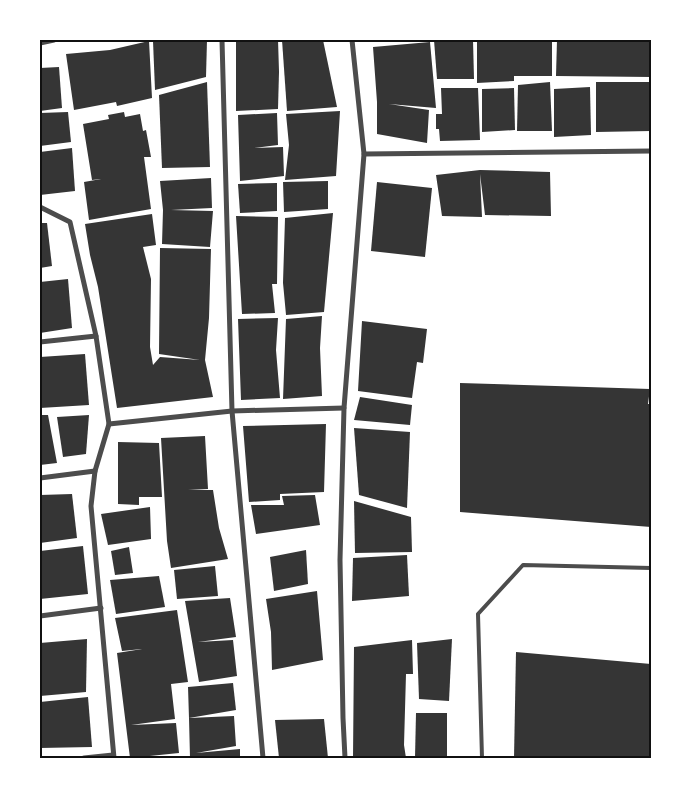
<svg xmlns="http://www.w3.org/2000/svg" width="691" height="798" font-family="'Noto Serif',serif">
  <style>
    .building { fill: #353535 }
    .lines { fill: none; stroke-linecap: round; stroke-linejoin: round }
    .service { stroke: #4c4c4c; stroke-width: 4 }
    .minor { stroke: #4c4c4c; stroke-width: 5 }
    .neatline { fill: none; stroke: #111; stroke-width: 2 }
  </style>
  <rect width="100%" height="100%" fill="#fff"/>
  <g class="building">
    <polygon points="156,40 207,40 206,77 155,90 153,41"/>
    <polygon points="236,40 278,40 279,72 278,109 236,111"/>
    <polygon points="282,40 323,40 337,107 287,111"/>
    <polygon points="434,40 473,40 474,79 437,79"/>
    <polygon points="477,40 552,40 552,76 514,76 514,81 477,83"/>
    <polygon points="557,40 651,40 651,77 556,76"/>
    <polygon points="149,41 152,98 117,106 116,102 74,110 66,54 110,50"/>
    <polygon points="430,42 436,108 389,104 429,110 427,143 377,134 377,102 373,47"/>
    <polygon points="59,67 62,108 40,111 40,68"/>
    <polygon points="207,82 210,167 162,168 159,95"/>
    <polygon points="550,82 552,131 517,131 518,85"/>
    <polygon points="596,82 651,82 651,131 596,132"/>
    <polygon points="590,87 591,135 554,137 554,89"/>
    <polygon points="441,88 478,88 480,140 440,141 439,129 436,129 436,114 442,114"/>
    <polygon points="514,88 515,130 482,132 482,89"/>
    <polygon points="340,111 336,176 285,180 289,145 286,114"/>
    <polygon points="68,112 71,142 40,146 40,113"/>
    <polygon points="124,112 125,117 140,114 143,131 146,130 151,157 144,157 151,209 89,220 84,182 101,179 92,180 83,124 109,119 108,115"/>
    <polygon points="277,113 278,145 254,148 283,147 284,176 240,181 238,115"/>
    <polygon points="72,148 75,191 40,195 40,152"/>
    <polygon points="480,170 550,172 551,216 485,215 480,174 482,217 442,216 436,175"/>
    <polygon points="211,178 212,208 171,210 213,211 210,247 162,244 163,210 160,181"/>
    <polygon points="328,181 328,209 284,212 283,182"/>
    <polygon points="377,182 432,188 425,257 371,251"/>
    <polygon points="277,183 277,211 240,213 238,184"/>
    <polygon points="333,213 324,312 286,315 283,283 285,218"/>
    <polygon points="152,214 156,245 143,247 151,279 150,347 153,365 160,357 200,360 159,354 160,248 211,249 209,318 205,360 213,397 117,408 98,287 90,255 85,224"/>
    <polygon points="236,216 278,217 277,284 272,284 275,313 242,314"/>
    <polygon points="40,223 47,223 52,266 40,268"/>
    <polygon points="68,279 72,328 40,333 40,282"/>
    <polygon points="322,316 320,348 322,396 283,399 286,319"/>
    <polygon points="278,318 276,350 280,398 241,400 238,319"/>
    <polygon points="362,321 427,329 423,363 417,362 412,398 358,391"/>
    <polygon points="85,354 89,405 40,408 40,357"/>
    <polygon points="460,383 650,389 648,404 651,404 651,527 460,512"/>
    <polygon points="360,397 412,405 410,425 354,420"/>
    <polygon points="40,415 48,415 57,463 40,465"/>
    <polygon points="89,415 86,454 63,457 57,417"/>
    <polygon points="326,424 324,492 280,494 280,500 249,502 243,426"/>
    <polygon points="354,428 410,432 407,508 359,495"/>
    <polygon points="205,436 208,489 188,490 213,490 219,528 228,559 171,568 167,541 161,438"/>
    <polygon points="118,442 159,443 162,497 139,497 139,505 118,504"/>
    <polygon points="72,494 77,538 40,543 40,495"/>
    <polygon points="315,495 320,525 256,534 251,505 284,505 282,496"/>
    <polygon points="354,501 411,517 412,552 355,553"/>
    <polygon points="150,507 151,539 108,545 101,514"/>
    <polygon points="83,546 88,594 40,599 40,551"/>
    <polygon points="129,547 133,573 115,575 111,551"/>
    <polygon points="306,550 308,584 274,591 270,557"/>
    <polygon points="407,555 409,596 352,601 353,558"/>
    <polygon points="215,566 218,596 177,599 174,570"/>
    <polygon points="159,576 165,607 116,614 110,580"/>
    <polygon points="317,591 323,660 272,670 271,632 266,599"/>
    <polygon points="230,598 236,637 198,642 233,640 237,676 199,682 185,601"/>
    <polygon points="177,610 188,682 171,684 175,719 131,725 176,723 179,753 130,758 117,653 142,649 122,651 115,618"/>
    <polygon points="87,639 86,692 40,696 40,643"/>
    <polygon points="452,639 449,701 419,699 417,643"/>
    <polygon points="412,640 413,674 406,674 404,745 406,758 353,758 354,647"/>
    <polygon points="516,652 651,664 651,758 514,758"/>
    <polygon points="233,683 236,710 189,718 188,687"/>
    <polygon points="88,697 92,747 40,748 40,702"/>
    <polygon points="416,713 447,713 447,758 415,758"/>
    <polygon points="234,716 236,746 196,753 240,749 240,758 190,758 189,718"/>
    <polygon points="324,719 328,758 279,758 275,720"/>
  </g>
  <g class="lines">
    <polyline class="service" points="482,758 478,614 523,565 651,568"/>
    <g class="minor">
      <polyline points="222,40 232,411 263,758"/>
      <polyline points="40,43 54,40"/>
      <polyline points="364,154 651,151"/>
      <polyline points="40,207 70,222 96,336 109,424 95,471 91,506 114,758"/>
      <polyline points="40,342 96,336"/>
      <polyline points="109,424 232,411 344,408"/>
      <polyline points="40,478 95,471"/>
      <polyline points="40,616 101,608"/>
      <polyline points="84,758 113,755"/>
      <polyline points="345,758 343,718 340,560 344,408 364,154 352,40"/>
    </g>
  </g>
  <rect width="691" height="798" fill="none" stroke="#ffffff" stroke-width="82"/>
  <rect x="41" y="41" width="609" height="716" class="neatline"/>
</svg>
